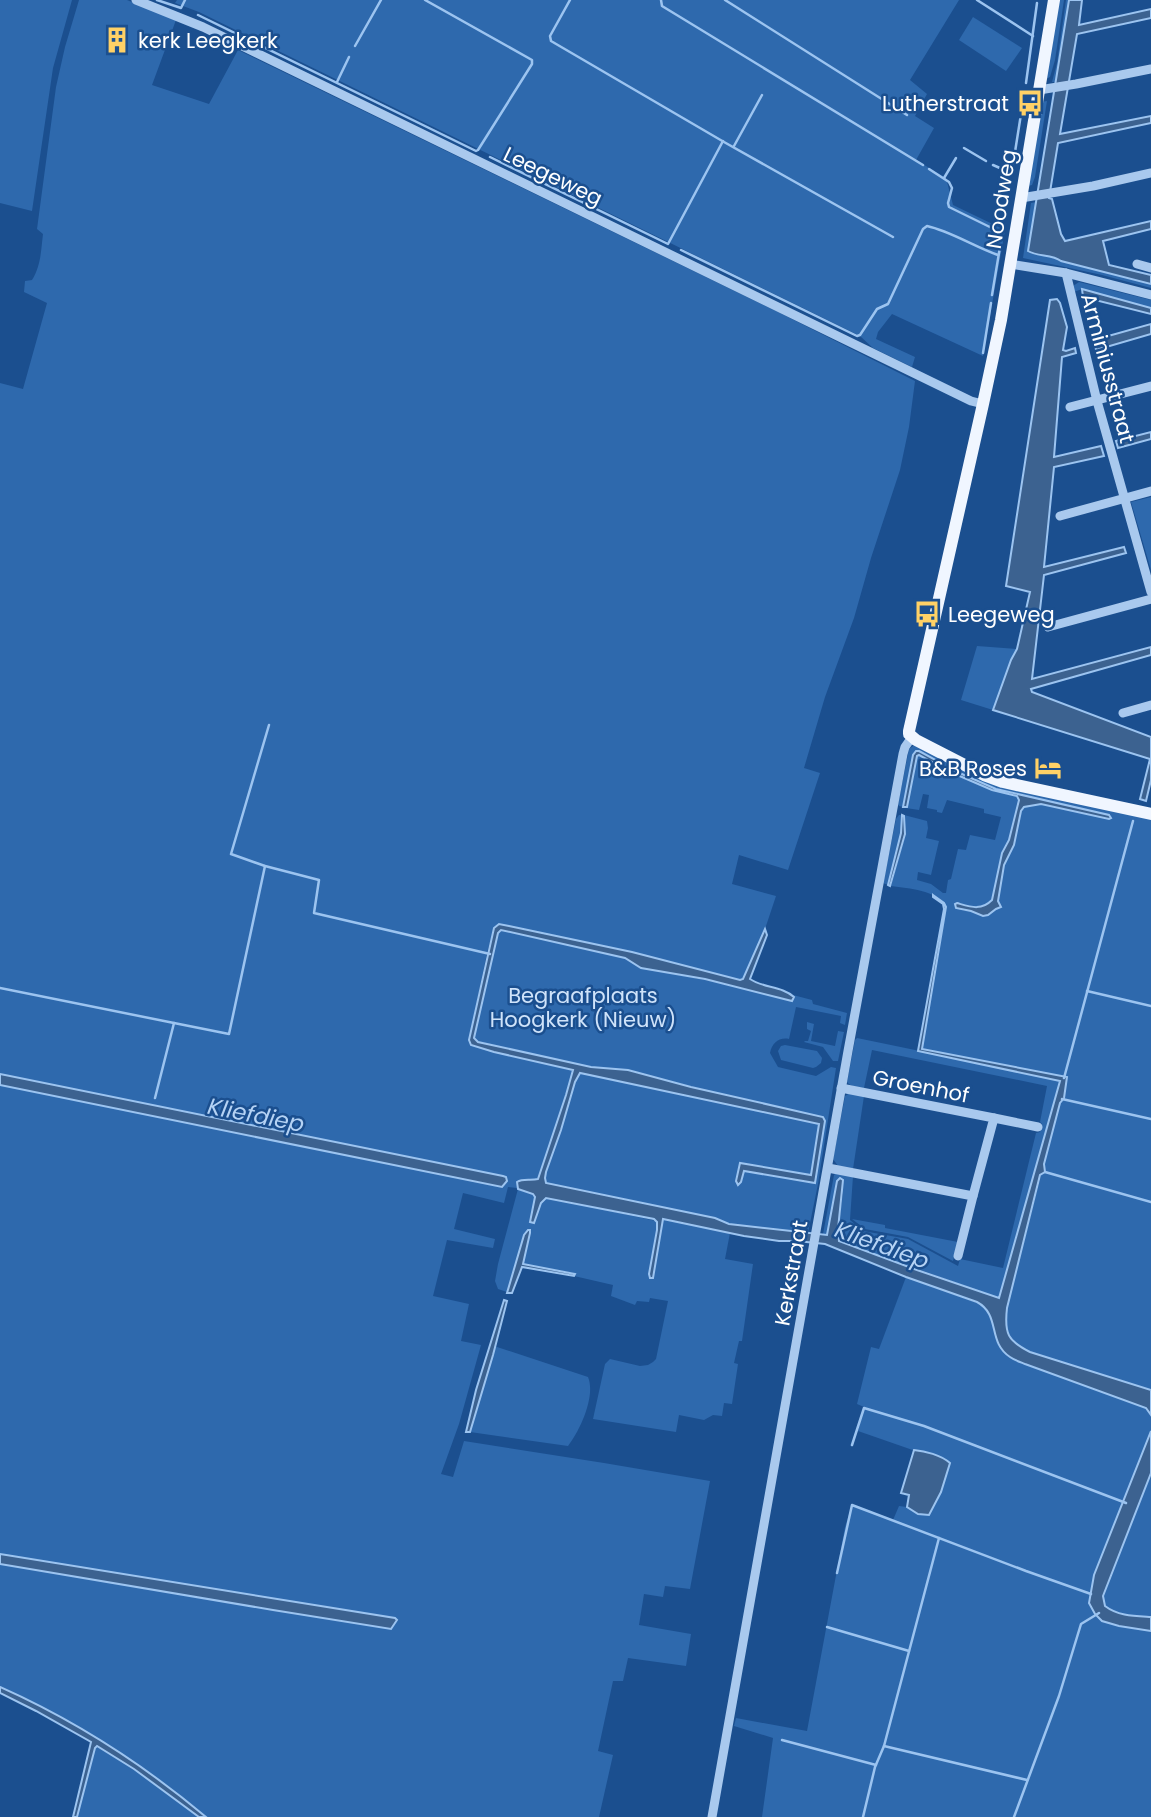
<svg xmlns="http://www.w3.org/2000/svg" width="1151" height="1817" font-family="Poppins,sans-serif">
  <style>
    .green { fill: #2e69ad; fill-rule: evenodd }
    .water { fill: #3c6290; stroke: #9cc4f0; stroke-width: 2 }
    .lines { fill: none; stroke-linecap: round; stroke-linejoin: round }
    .stream { stroke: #9cc4f0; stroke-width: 2.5 }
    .minor { stroke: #a9c9ee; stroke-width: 9 }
    .major { stroke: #f0f6ff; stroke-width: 12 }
    .labels { text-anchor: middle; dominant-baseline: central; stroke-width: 5; stroke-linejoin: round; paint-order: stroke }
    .poi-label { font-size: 21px; fill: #fff; stroke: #1b4f8f; text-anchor: start }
    .street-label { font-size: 21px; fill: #fff; stroke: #1b4f8f }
    .park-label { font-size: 21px; fill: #cfe3fa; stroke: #1b4f8f }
    .water-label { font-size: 23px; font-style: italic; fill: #b5d3f5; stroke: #1b4f8f }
  </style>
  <rect width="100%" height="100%" fill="#1b4f8f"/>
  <g class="green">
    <polygon points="0,0 72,0 53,68 32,211 0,203"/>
    <path d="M79,0H127L176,20L152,85L209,104L238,50L776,311L915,381L909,427L900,470L871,558L854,618L825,697L804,768L820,773L788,870L739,855L732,884L776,896L765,929L743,979L740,980L632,952L499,924L494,928L487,953L469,1040L471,1044L494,1052L573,1070L566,1095L538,1179L533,1181L520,1180L517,1182V1188L508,1187L504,1203L463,1193L454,1229L495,1239L493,1248L447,1240L433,1296L469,1304L461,1341L481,1345L459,1424L441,1474L453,1477L464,1441L604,1463L710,1481L690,1589L665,1586L663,1597L644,1594L639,1625L691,1634L686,1666L628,1658L623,1681H613L598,1751L613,1755L599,1817H206L125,1756L40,1707L0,1687V1564L388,1628L391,1629L395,1618L0,1554V1085L502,1187L504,1185L506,1177L0,1074V383L23,389L47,303L24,292L25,281L32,280C41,266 41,250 43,234L37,229L56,87L65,47Z"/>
    <polygon points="177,0 959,0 910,80 927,94 915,116 934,128 916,160 946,178 953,205 1005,230 983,356 892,314 878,332 876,339 915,357 912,367 873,348 860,336 199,12 175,3"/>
    <polygon points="1058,0 1064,0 1055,60 1050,77 1046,79"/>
    <polygon points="1066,0 1069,0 1059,71 1055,82 1052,82 1057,63"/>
    <polygon points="973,17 1022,48 1006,71 959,40"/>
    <polygon points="1047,101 1035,177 1032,185 1028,186 1041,102"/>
    <polygon points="1036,202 1028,251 1029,253 1058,258 1062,261 1151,284 1151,288 1102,275 1023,258 1031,203"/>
    <polygon points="1079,282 1151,300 1151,308 1082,289 1074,292 1073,286"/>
    <polygon points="1151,497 1151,570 1131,502"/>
    <polygon points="977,646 1017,649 1011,660 993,710 961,700"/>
    <path d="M917,745L981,778L1151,818V1390L1030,1352C1008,1341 1004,1334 1007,1308L1041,1175L1045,1172L1044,1164L1060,1103L1064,1098L1067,1078L922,1049L946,907C935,889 910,889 891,886L905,836L904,815L927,821L928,828L926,838L939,841L931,875L918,872L917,880L931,884L943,893H946L948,880L951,879L958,849L966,850L970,835L995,840L1001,817L984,813V809L947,800L942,813L937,812V810L927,808L929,795L923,794L919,810L906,808L917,756L919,755L941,767L919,751H916L913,755L903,807L899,806L898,804L909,749L913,746ZM956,771L995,789L1111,816L1109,819L1041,804L1024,807L1021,811L1014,845L1004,865L998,901L1000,908L975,912L962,910L957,903C973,907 980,912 992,900L1002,853L1009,840L1019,800L1017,796L992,790L955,774Z"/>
    <polygon points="899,815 902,815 902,833 888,885 883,883 896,819"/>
    <path d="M502,930L625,958L642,968L794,997L793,995L812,1000L813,1004L847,1013L845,1025L840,1023L841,1016L796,1007L789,1039C779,1037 772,1043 770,1053L778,1067L816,1076L831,1067L836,1068L818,1184L808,1233L729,1224L715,1218L546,1183L545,1178L546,1172L561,1130L575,1082L579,1073L819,1124L811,1175L740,1163L741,1182L743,1171L815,1183L825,1121L628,1070L591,1067L476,1041L474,1038L498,933Z"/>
    <polygon points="807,1022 814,1024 811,1041 835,1046 838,1031 844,1032 838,1061 833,1061 823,1047 804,1042 805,1041 808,1041 811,1031 807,1029"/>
    <path d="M857,1038L1060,1080L999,1298L839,1241L838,1229L843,1192L827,1235L823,1234L834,1175L836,1173L853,1176L850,1220L863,1231L908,1239L958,1266L960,1259L1003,1268L1036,1133L1040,1132L1042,1124L1040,1122L1047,1086L872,1050L864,1088C857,1087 851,1087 847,1082L855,1040Z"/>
    <polygon points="785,1045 817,1051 822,1058 821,1063 816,1067 813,1068 781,1060 778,1051 781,1046"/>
    <polygon points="850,1093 864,1096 853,1169 838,1166 833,1159 845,1096"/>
    <polygon points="518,1189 533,1194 535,1197 534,1223 541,1203 546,1197 656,1221 657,1230 649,1274 653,1278 663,1219 730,1233 725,1259 753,1264 742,1341 739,1341 734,1363 738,1364 732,1404 724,1403 722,1416 713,1415 704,1420 679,1415 676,1432 593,1419 605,1364 610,1359 640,1366 648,1365 653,1362 656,1359 668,1301 650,1298 649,1302 637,1301 635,1305 611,1296 613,1285 574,1276 574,1273 523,1264 527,1230 507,1292 498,1289 495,1281 498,1264"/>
    <polygon points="852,1219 885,1225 885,1228 958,1242 953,1261 908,1237 865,1229"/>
    <polygon points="906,1277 983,1305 991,1314 992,1324 1009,1357 1025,1364 1146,1408 1151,1415 1151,1431 1094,1575 1089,1603 1119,1626 1151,1631 1151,1817 762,1817 773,1738 734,1726 736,1718 807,1731 845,1527 852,1505 893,1520 899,1506 907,1507 918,1514 929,1515 941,1492 950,1463 858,1431 864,1407 857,1404 871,1347 879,1349"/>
    <path d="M494,1346L588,1377C596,1396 580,1431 568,1446L470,1432L493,1355Z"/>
    <path d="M1151,1473V1617C1134,1616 1118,1616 1105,1606L1103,1596Z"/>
    <polygon points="96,1746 134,1769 199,1817 77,1817"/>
  </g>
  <g class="water">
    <path d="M1069,0H1082L1079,25L1151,9V18L1077,34L1060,134L1151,116V123L1058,143L1049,198L1052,199L1061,234L1065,241L1151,221V229L1103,241L1109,265L1151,275V284L1061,261C1052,254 1038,257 1028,251Z"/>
    <polygon points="1082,289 1151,308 1151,314 1083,297"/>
    <polygon points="1057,299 1060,303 1067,327 1063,350 1066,351 1075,348 1076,353 1062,357 1054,457 1101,446 1104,456 1054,467 1044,567 1124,547 1126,553 1044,575 1032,679 1151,647 1151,655 1031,689 1032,692 1151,737 1151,780 1146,801 1140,799 1150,759 993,710 1011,660 1017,649 1030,592 1006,586 1050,300"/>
    <polygon points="1151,324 1151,334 1096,350 1094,340"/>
    <polygon points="1151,432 1151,439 1118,448 1116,441"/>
    <polygon points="919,751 943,764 943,766 941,767 919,755 917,756 907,807 903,807 913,755 916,751"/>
    <path d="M955,771L996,789L1109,815L1111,818L1109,819L1041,804L1024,807L1021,811L1014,845L1004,865L998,901L1001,907L996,909L988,915L983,916L971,911L956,908L955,904L957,903C971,907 981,911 992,900L1002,853L1009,840L1019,800L1017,796L992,790L955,774Z"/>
    <polygon points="902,815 904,816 905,834 890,886 888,885 901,833"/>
    <path d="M933,895L944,903L946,907L922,1049L1067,1077L1064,1098L1060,1103L1044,1164L1045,1172L1040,1175L1007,1308C1004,1334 1008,1341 1030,1352L1151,1390V1415L1146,1408L1025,1364C1020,1362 1014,1360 1010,1357C987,1342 1001,1315 977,1302L906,1277L825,1244L797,1241H779L744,1236L663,1219L653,1278H650L649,1274L657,1230V1222L654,1219L546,1198L541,1203L534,1223L530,1222L535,1197L533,1194L518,1189L517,1182C523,1178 531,1181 538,1179L566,1095L573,1070L494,1052L471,1045L469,1040L494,928L499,924L509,926L632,952L740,980L743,979L765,929L767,935L750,979C763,988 782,986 794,997L792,1001L705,979L641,968L625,958L501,930L498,933L474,1038L478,1042L591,1067L628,1070L691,1087L823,1117L825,1121L815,1183L744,1171L741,1182L738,1185L736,1181L740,1163L811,1175L819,1124L580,1073L575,1082L561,1130L546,1172L545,1178L546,1183L715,1218L729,1224L827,1235L837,1181L840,1178L843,1180L838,1229L839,1241L917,1270L999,1298L1060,1081L918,1051L944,909L943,904L933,897Z"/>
    <polygon points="0,1074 503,1176 506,1177 507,1181 502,1187 0,1085"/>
    <polygon points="528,1230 530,1230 530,1233 523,1264 575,1274 574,1276 522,1267 512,1293 507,1293 524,1235"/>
    <polygon points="504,1300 507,1301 493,1355 470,1432 466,1432 476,1390"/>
    <path d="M1151,1431V1473L1103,1596L1105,1606C1118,1616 1134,1616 1151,1617V1631L1119,1626L1102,1621L1095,1614L1089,1603L1094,1575Z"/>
    <path d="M914,1450C925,1451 941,1455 950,1463L941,1492L929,1515L918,1514L907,1507L909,1495L901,1493Z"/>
    <polygon points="0,1554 395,1618 397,1620 391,1629 273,1610 0,1564"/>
    <path d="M0,1687C74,1720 144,1765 206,1817H199L134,1769L97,1746L95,1748L77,1817H73L91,1742L36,1711L0,1693Z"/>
  </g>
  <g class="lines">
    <g class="stream">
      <polyline points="157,0 181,8 185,0"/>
      <polyline points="570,0 550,36 551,41 724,142 893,237"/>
      <polyline points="661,0 662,6 923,165"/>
      <polyline points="725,0 907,115"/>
      <polyline points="977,0 1033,36"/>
      <polyline points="198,15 476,151 478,150 532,64 532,60 425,0"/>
      <polyline points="355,46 381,0"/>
      <polyline points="337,82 349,57"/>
      <polyline points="1026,83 1037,3"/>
      <polyline points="734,146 762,95"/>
      <polyline points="964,148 986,161"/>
      <polyline points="490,157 668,244 723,141"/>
      <polyline points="993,165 1009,172 1012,171 1024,95"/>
      <polyline points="929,169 949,182 952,188 948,203 949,207 1000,232 1001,237"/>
      <polyline points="944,178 956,158"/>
      <path d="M681,250L857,336L860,335L877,309L888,304L923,229L927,226C950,231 975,247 998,255"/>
      <polyline points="992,295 1000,247"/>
      <polyline points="983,353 991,303"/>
      <polyline points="269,725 231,854 265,866 319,880 314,913 490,954"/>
      <polyline points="0,988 174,1023"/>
      <polyline points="1087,991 1151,1006"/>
      <polyline points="1064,1078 1133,821"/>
      <polyline points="155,1098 174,1023 229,1034 265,866"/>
      <polyline points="1062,1099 1151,1119"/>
      <polyline points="1045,1172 1151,1202"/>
      <polyline points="852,1445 864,1408 924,1426 1126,1503"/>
      <polyline points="837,1573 852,1505 1026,1571 1091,1594"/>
      <polyline points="827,1627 909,1651"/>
      <polyline points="782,1740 876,1765"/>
      <polyline points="884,1746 1027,1780"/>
      <polyline points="863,1817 875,1767 884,1746 939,1538"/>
      <polyline points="1014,1817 1059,1696 1081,1624 1099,1613"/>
    </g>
    <g class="minor">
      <polyline points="136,0 203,27 971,401 983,404"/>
      <polyline points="1039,90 1076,84 1151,69"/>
      <polyline points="1021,198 1093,186 1151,173"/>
      <polyline points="1010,264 1066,273 1151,295"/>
      <polyline points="1137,264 1151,268"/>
      <polyline points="1066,273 1097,401 1151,592"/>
      <polyline points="1070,407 1151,386"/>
      <polyline points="1060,516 1151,491"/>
      <polyline points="1048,627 1151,599"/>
      <polyline points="1123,713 1151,705"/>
      <polyline points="841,1088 994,1118 973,1196"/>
      <polyline points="994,1118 1038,1127"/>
      <polyline points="828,1168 973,1196 958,1256"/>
      <polyline points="712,1817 848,1051 903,754 905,747 912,737"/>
    </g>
    <polyline class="major" points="1054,0 1001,320 983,404 909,731 909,734 916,740 984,775 1003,782 1151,814"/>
  </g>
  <defs>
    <g id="building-bare" transform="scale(2.1)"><path d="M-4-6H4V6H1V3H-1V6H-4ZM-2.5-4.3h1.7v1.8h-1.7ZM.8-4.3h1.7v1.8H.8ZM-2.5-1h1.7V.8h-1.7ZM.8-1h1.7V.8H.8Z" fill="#ffd166" stroke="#1b4f8f" stroke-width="2.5" paint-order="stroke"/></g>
    <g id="bus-bare" transform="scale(2.1)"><path d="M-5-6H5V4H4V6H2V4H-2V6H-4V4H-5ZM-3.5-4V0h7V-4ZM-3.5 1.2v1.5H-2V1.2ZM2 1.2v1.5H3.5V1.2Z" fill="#ffd166" stroke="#1b4f8f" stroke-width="2.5" paint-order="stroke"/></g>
    <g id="hotel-bare" transform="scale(2.1)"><path d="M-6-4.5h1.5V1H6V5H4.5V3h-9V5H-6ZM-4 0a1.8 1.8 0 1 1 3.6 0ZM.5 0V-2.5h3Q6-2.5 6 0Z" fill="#ffd166" stroke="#1b4f8f" stroke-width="2.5" paint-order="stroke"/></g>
  </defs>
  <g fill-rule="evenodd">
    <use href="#building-bare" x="117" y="40"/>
    <use href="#bus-bare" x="1030" y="103"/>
    <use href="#bus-bare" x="927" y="614"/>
    <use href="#hotel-bare" x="1048" y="768"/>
  </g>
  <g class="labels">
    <g class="poi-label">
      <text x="138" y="40">kerk Leegkerk</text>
      <text x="1009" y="103" text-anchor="end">Lutherstraat</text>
      <text x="948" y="614">Leegeweg</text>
      <text x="1027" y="768" text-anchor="end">B&amp;B Roses</text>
    </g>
    <g class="street-label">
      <text transform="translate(553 176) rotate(26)">Leegeweg</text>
      <text transform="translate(1001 199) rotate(-81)">Noodweg</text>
      <text transform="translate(1108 368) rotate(75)">Arminiusstraat</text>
      <text transform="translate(921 1086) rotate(11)">Groenhof</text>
      <text transform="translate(791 1273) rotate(-80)">Kerkstraat</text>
    </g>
    <g class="park-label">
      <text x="583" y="995">Begraafplaats<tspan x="583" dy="24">Hoogkerk (Nieuw)</tspan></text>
    </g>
    <g class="water-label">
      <text transform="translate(256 1115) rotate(11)">Kliefdiep</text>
      <text transform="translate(882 1245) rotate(20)">Kliefdiep</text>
    </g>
  </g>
</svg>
